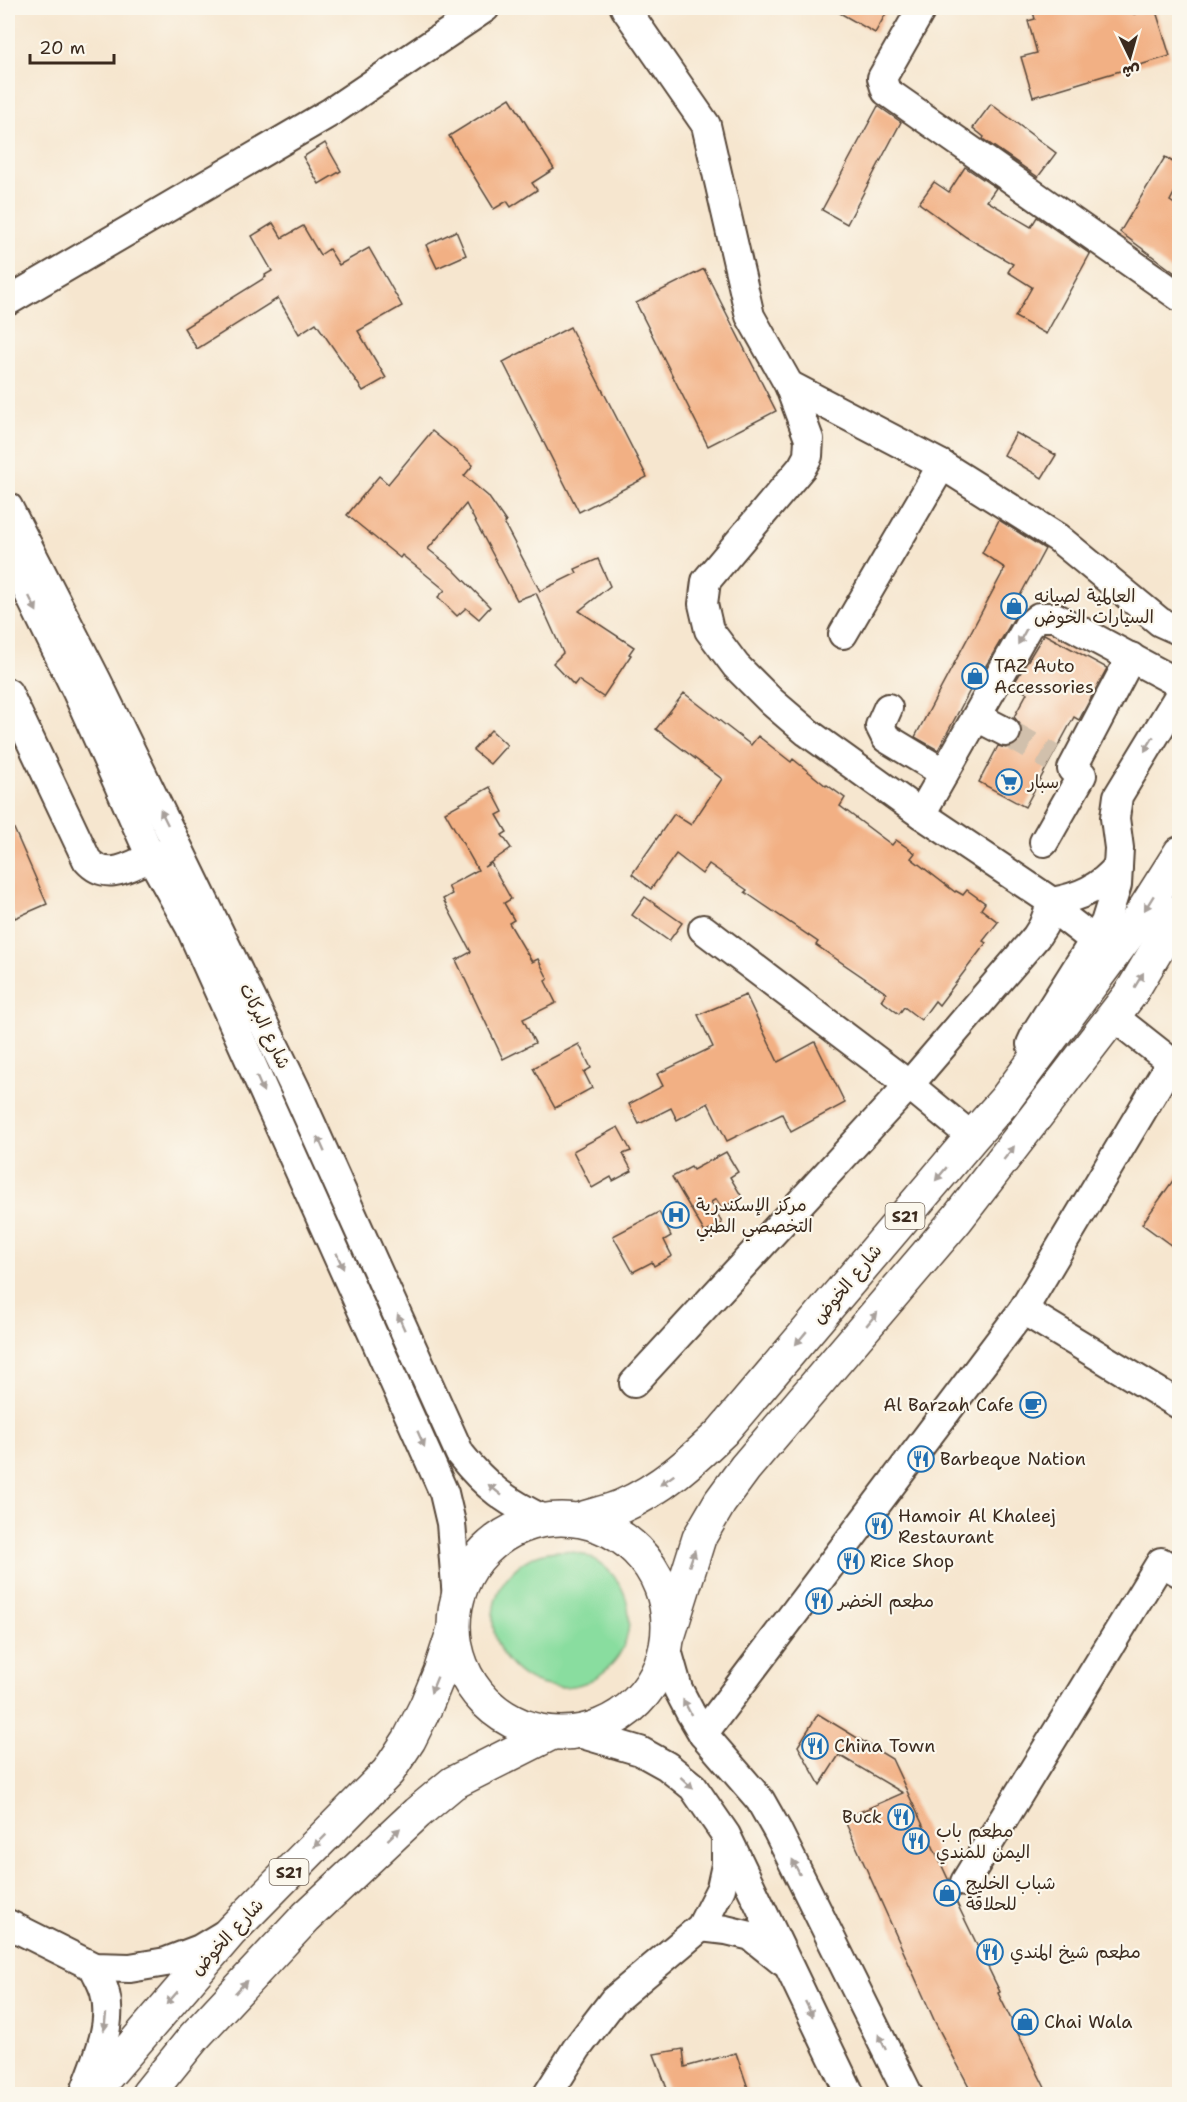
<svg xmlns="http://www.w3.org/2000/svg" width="1187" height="2102" font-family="'Shantell Sans','Playpen Sans Arabic',sans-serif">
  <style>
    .green { fill: #89dd9f; stroke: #62845e; stroke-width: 1.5 }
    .building { fill: #f2b084 }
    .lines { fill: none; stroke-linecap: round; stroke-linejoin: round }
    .minor-tunnel { stroke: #d1c0ac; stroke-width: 28; stroke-dasharray: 28 14; stroke-linecap: butt }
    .minor-casing { stroke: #574639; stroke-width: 32 }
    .major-casing { stroke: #574639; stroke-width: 36 }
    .minor { stroke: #fff; stroke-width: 28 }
    .major { stroke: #fff; stroke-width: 33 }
    .oneway { fill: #a79f9a }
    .labels { text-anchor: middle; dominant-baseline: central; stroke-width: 4.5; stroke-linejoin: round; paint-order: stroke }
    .shield { fill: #fbf7ec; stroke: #75685c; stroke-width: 1.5 }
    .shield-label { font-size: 16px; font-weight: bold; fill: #3b2a1e }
    .poi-label { font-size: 18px; fill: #3b2a1e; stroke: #fbf7ec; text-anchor: start }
    .street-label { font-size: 18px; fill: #3b2a1e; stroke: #fbf7ec }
  </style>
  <rect width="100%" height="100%" fill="#fbf7ec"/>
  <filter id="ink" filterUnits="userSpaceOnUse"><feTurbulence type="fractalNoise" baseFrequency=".0167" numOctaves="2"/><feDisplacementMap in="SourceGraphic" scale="12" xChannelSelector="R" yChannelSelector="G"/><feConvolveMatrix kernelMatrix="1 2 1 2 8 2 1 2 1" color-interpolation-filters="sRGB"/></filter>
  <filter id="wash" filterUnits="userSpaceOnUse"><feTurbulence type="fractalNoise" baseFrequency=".008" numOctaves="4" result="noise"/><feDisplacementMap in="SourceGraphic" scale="24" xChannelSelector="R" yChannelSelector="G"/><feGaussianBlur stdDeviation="1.35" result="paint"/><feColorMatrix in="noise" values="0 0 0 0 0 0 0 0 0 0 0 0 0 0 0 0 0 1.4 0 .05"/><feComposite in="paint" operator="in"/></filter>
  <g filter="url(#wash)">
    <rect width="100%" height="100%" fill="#f6e6cf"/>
    <circle class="green" cx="561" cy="1619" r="68"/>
    <g id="blocks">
      <g class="building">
        <polygon points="831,8 889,8 875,33"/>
        <polygon points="1032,8 1132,8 1134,14 1155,8 1170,56 1033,97 1021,57 1037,53 1028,21 1035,19"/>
        <polygon points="510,98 554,169 532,183 537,190 511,207 507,201 494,209 449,136"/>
        <polygon points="991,104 1056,153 1038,177 983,139 984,137 973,128"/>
        <polygon points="878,106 901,122 847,224 822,210"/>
        <polygon points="325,143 341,171 319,184 303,157"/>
        <polygon points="1165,157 1179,166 1179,184 1170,201 1179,207 1179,276 1120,232"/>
        <polygon points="965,167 996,188 987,201 1031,227 1037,217 1090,254 1046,334 1015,317 1032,287 1008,272 1013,264 966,237 919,203 934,182 949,192"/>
        <polygon points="273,223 282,238 303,226 320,255 329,249 339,265 369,248 402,306 358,331 386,378 363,391 316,323 299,334 278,298 197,349 184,328 266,277 265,275 272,271 252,236"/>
        <polygon points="456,231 466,255 437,268 426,245"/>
        <polygon points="704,269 776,411 708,446 636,303"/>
        <polygon points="570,327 647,477 579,512 503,362"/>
        <polygon points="432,431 473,465 464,476 488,496 506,522 504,523 540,591 577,573 575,569 598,559 610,586 579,611 634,647 629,654 631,655 603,697 578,680 574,685 553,663 563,653 536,593 517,600 466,504 428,549 453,569 490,607 479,619 466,608 457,616 438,597 445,590 402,555 400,558 347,515 379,476 388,484"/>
        <polygon points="1016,433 1056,455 1042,478 1004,455"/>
        <polygon points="999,520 1045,549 1009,616 1014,618 984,669 982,668 938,750 915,737 1005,568 982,553"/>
        <polygon points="1044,634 1107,668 1079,720 1074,717 1025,807 979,782 998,746 1006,748 1014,746 1021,739 1022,731 1020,724 1014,717 1027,693 1013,685"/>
        <polygon points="684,693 751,745 758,736 791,762 793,759 826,786 827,785 845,798 840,806 892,845 896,840 915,853 911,858 955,892 956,891 963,895 967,890 985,903 981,909 998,922 983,941 986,943 939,1005 935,1001 921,1020 904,1007 899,1014 881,1000 886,993 816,945 818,942 745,892 747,890 709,864 702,874 676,854 651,889 632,874 674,814 691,825 722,779 656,729"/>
        <polygon points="491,730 507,745 490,764 473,750"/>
        <polygon points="490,787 503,812 497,815 507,832 502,835 511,848 484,867 491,863 511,899 504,903 514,920 509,923 532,962 538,959 548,979 545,981 556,1003 523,1019 535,1043 503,1059 456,960 471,952 443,899 452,894 448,886 478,870 445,812"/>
        <polygon points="8,815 47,904 15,918 8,902"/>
        <polygon points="645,897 682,923 669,941 632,915"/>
        <polygon points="746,995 778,1062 815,1042 845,1103 791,1132 782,1114 727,1141 708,1103 677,1120 671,1108 639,1124 629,1104 663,1086 657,1074 713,1047 698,1015"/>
        <polygon points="579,1044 591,1068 584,1072 592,1088 555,1108 533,1068"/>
        <polygon points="618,1127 631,1151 623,1154 632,1171 613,1181 611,1177 592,1188 573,1151"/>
        <polygon points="726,1152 738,1172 730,1177 742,1197 722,1208 716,1199 711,1202 722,1223 705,1233 672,1177 691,1167 693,1170"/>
        <polygon points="1179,1172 1179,1251 1142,1224"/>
        <polygon points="659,1212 671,1236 664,1240 672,1256 654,1266 652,1262 633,1272 613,1236"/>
        <polygon points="818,1714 892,1759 949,1881 950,1889 1000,1992 998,1993 1048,2094 973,2094 935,2022 844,1819 903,1793 839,1755 820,1785 798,1746"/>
        <polygon points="683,2049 685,2067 736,2053 750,2094 669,2094 654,2054"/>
      </g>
    </g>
  </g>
  <g filter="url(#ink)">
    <use href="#blocks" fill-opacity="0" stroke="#574639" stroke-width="1.5"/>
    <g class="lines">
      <polyline class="minor-tunnel" points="1006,732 1052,758"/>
      <g class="minor-casing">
        <g id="minor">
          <polyline points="625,8 706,125 750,316 789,385 809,439 808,456 802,467 706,581 703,604 709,630 736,666 772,702 807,732 921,814 1052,902 1064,917 1095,941"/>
          <polyline points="922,8 882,78 886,91 1180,297"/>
          <polyline points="8,301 331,112 485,8"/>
          <polyline points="789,385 942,465 1058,538 1160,622 1180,631"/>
          <path d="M8,507L97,681L296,1090L460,1454C486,1487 507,1502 545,1520"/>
          <polyline points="8,551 77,692 151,857 190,927 432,1466 444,1493 451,1523 457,1599"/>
          <polyline points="843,634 942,465"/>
          <path d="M8,693L87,860C108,884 132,864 156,855H161L167,858"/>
          <polyline points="888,708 880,726 886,738 944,773"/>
          <polyline points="977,717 1006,732"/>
          <polyline points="1072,769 1131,657"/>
          <polyline points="921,814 1028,626 1039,617 1055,617 1180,684"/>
          <polyline points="1044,842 1082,775"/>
          <path d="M1052,902C1079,897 1101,888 1118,866"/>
          <polyline points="703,929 909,1085 972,1137"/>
          <polyline points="1114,1017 1180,1069"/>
          <polyline points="1031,1044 1037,1031 1105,923 1117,885 1119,848 1115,818 1118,796 1180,694"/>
          <polyline points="1023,1310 1180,1405"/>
          <polyline points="634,1383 909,1085 1036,937 1043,926 1052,902"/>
          <polyline points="667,1650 678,1689 690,1712 703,1734 760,1800 777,1830 908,2094"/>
          <polyline points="579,1733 640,1751 667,1766 693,1787 726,1835 850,2094"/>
          <polyline points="703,1734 1023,1310 1170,1064"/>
          <polyline points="965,1882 1161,1562 1180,1573"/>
          <polyline points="8,1924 94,1967 130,1968 166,1962 200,1949 225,1934"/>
          <polyline points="701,1927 726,1930 751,1936 782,1961"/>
          <path d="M84,2094C95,2064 114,2026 105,1993C103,1984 97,1975 94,1967"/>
          <polyline points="548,2094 577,2048 613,2001 701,1927 721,1888 726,1865 726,1840"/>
        </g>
      </g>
      <g class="major-casing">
        <g id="major">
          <circle cx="561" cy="1626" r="107"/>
          <path d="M578,1520C592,1515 608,1512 622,1506C661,1489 692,1461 722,1432L972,1137L1005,1100L1130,932L1180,853"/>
          <polyline points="669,1634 699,1538 720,1502 745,1468 957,1219 1131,993 1180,911"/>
          <polyline points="91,2094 231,1931 388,1772 409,1740 426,1706 440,1672 453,1632"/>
          <polyline points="148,2094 194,2037 306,1917 417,1813 453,1783 552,1733"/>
        </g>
      </g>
      <use href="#minor" class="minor"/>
      <use href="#major" class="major"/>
    </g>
    <defs><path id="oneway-solid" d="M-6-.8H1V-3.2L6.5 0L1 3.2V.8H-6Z" transform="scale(1.5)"/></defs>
    <g class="oneway">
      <use href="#oneway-solid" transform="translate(33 604) rotate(64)"/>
      <use href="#oneway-solid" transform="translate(1022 637) rotate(119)"/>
      <use href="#oneway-solid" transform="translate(1149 744) rotate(121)"/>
      <use href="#oneway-solid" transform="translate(164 817) rotate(-116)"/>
      <use href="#oneway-solid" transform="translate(1149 903) rotate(122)"/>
      <use href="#oneway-solid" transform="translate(1139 980) rotate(-59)"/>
      <use href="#oneway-solid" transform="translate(260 1084) rotate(66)"/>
      <use href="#oneway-solid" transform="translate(321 1144) rotate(-114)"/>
      <use href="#oneway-solid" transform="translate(1009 1153) rotate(-52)"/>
      <use href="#oneway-solid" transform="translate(941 1174) rotate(130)"/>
      <use href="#oneway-solid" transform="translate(340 1261) rotate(66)"/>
      <use href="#oneway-solid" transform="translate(872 1319) rotate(-50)"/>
      <use href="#oneway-solid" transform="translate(401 1322) rotate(-114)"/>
      <use href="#oneway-solid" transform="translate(801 1338) rotate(130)"/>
      <use href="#oneway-solid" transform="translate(421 1439) rotate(66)"/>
      <use href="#oneway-solid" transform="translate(667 1480) rotate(144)"/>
      <use href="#oneway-solid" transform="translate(495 1490) rotate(-141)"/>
      <use href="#oneway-solid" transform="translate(692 1558) rotate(-71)"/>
      <use href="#oneway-solid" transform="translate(434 1685) rotate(112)"/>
      <use href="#oneway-solid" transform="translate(687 1707) rotate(-118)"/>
      <use href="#oneway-solid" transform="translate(687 1783) rotate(43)"/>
      <use href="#oneway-solid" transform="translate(394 1834) rotate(-43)"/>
      <use href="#oneway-solid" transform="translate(320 1841) rotate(135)"/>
      <use href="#oneway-solid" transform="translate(796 1867) rotate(-116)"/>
      <use href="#oneway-solid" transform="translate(241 1987) rotate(-47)"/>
      <use href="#oneway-solid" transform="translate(172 1998) rotate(131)"/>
      <use href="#oneway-solid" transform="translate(809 2009) rotate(64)"/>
      <use href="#oneway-solid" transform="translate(105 2022) rotate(97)"/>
      <use href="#oneway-solid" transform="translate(882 2042) rotate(-116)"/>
    </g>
  </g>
  <defs>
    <g id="shop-ring" transform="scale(1.35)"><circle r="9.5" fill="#fbf7ec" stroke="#1f6fb2" stroke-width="1.5"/><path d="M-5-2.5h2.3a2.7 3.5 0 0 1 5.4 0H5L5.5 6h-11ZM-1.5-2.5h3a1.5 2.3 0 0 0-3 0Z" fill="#1f6fb2"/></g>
    <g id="supermarket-ring" transform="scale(1.35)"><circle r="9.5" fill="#fbf7ec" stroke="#1f6fb2" stroke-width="1.5"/><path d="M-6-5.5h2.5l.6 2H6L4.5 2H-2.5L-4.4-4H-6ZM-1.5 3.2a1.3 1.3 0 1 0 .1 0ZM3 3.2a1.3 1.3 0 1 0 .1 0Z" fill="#1f6fb2"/></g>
    <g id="hospital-ring" transform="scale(1.35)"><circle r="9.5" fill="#fbf7ec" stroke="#1f6fb2" stroke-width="1.5"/><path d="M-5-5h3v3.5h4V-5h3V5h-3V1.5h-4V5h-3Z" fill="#1f6fb2"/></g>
    <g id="cafe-ring" transform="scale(1.35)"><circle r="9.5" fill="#fbf7ec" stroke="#1f6fb2" stroke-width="1.5"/><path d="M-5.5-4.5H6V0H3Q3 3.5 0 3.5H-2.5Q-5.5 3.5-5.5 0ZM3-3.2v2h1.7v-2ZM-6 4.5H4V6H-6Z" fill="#1f6fb2"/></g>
    <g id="restaurant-ring" transform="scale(1.35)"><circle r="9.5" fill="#fbf7ec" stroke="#1f6fb2" stroke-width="1.5"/><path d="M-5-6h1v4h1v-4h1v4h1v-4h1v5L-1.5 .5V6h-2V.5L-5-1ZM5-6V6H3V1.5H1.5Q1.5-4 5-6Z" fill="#1f6fb2"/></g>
  </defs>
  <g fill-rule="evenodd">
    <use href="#shop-ring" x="1014" y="606"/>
    <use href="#shop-ring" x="975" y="676"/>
    <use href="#supermarket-ring" x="1009" y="782"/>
    <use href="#hospital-ring" x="676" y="1215"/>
    <use href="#cafe-ring" x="1033" y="1405"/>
    <use href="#restaurant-ring" x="921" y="1459"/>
    <use href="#restaurant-ring" x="879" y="1526"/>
    <use href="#restaurant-ring" x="851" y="1561"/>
    <use href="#restaurant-ring" x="819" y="1601"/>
    <use href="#restaurant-ring" x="815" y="1746"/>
    <use href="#restaurant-ring" x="901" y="1817"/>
    <use href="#restaurant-ring" x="916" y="1841"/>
    <use href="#shop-ring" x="947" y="1893"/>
    <use href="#restaurant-ring" x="990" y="1952"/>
    <use href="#shop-ring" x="1025" y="2022"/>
  </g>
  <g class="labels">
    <g class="shield">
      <rect x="885.5" y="1203" width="39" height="26" rx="4.5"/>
      <rect x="269.5" y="1859" width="39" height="26" rx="4.5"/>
    </g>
    <g class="shield-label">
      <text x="905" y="1216">S21</text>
      <text x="289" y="1872">S21</text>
    </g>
    <g class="poi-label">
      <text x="1034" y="596">العالمية لصيانه<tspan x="1034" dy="21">السيارات الخوض</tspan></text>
      <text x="994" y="666">TAZ Auto<tspan x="994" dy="21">Accessories</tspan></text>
      <text x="1028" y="782">سبار</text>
      <text x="696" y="1205">مركز الإسكندرية<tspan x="696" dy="21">التخصصي الطبي</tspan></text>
      <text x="1014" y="1405" text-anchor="end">Al Barzah Cafe</text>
      <text x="940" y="1459">Barbeque Nation</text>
      <text x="898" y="1516">Hamoir Al Khaleej<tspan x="898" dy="21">Restaurant</tspan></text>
      <text x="870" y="1561">Rice Shop</text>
      <text x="838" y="1601">مطعم الخضر</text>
      <text x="834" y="1746">China Town</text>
      <text x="882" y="1817" text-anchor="end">Buck</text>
      <text x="936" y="1831">مطعم باب<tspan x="936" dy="21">اليمن للمندي</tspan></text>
      <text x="966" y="1883">شباب الخليج<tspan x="966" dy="21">للحلاقة</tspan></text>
      <text x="1010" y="1952">مطعم شيخ المندي</text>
      <text x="1044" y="2022">Chai Wala</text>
    </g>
    <g class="street-label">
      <text transform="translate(265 1026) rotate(64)">شارع البركات</text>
      <text transform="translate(847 1284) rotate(-50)">شارع الخوض</text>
      <text transform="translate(227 1937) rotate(-47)">شارع الخوض</text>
    </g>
  </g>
  <rect width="1187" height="2102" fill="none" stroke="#fbf7ec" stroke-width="30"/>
  <g transform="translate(1130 57) rotate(175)" stroke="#fbf7ec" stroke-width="4.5" paint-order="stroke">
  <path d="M0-4.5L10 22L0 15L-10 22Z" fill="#3b2a1e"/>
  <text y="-9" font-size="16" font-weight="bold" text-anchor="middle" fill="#3b2a1e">ش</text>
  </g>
  <path d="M30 54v9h84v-9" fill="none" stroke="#3b2a1e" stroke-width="3"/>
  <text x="39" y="54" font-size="18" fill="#3b2a1e" stroke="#fbf7ec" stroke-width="4.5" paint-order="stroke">20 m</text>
</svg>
